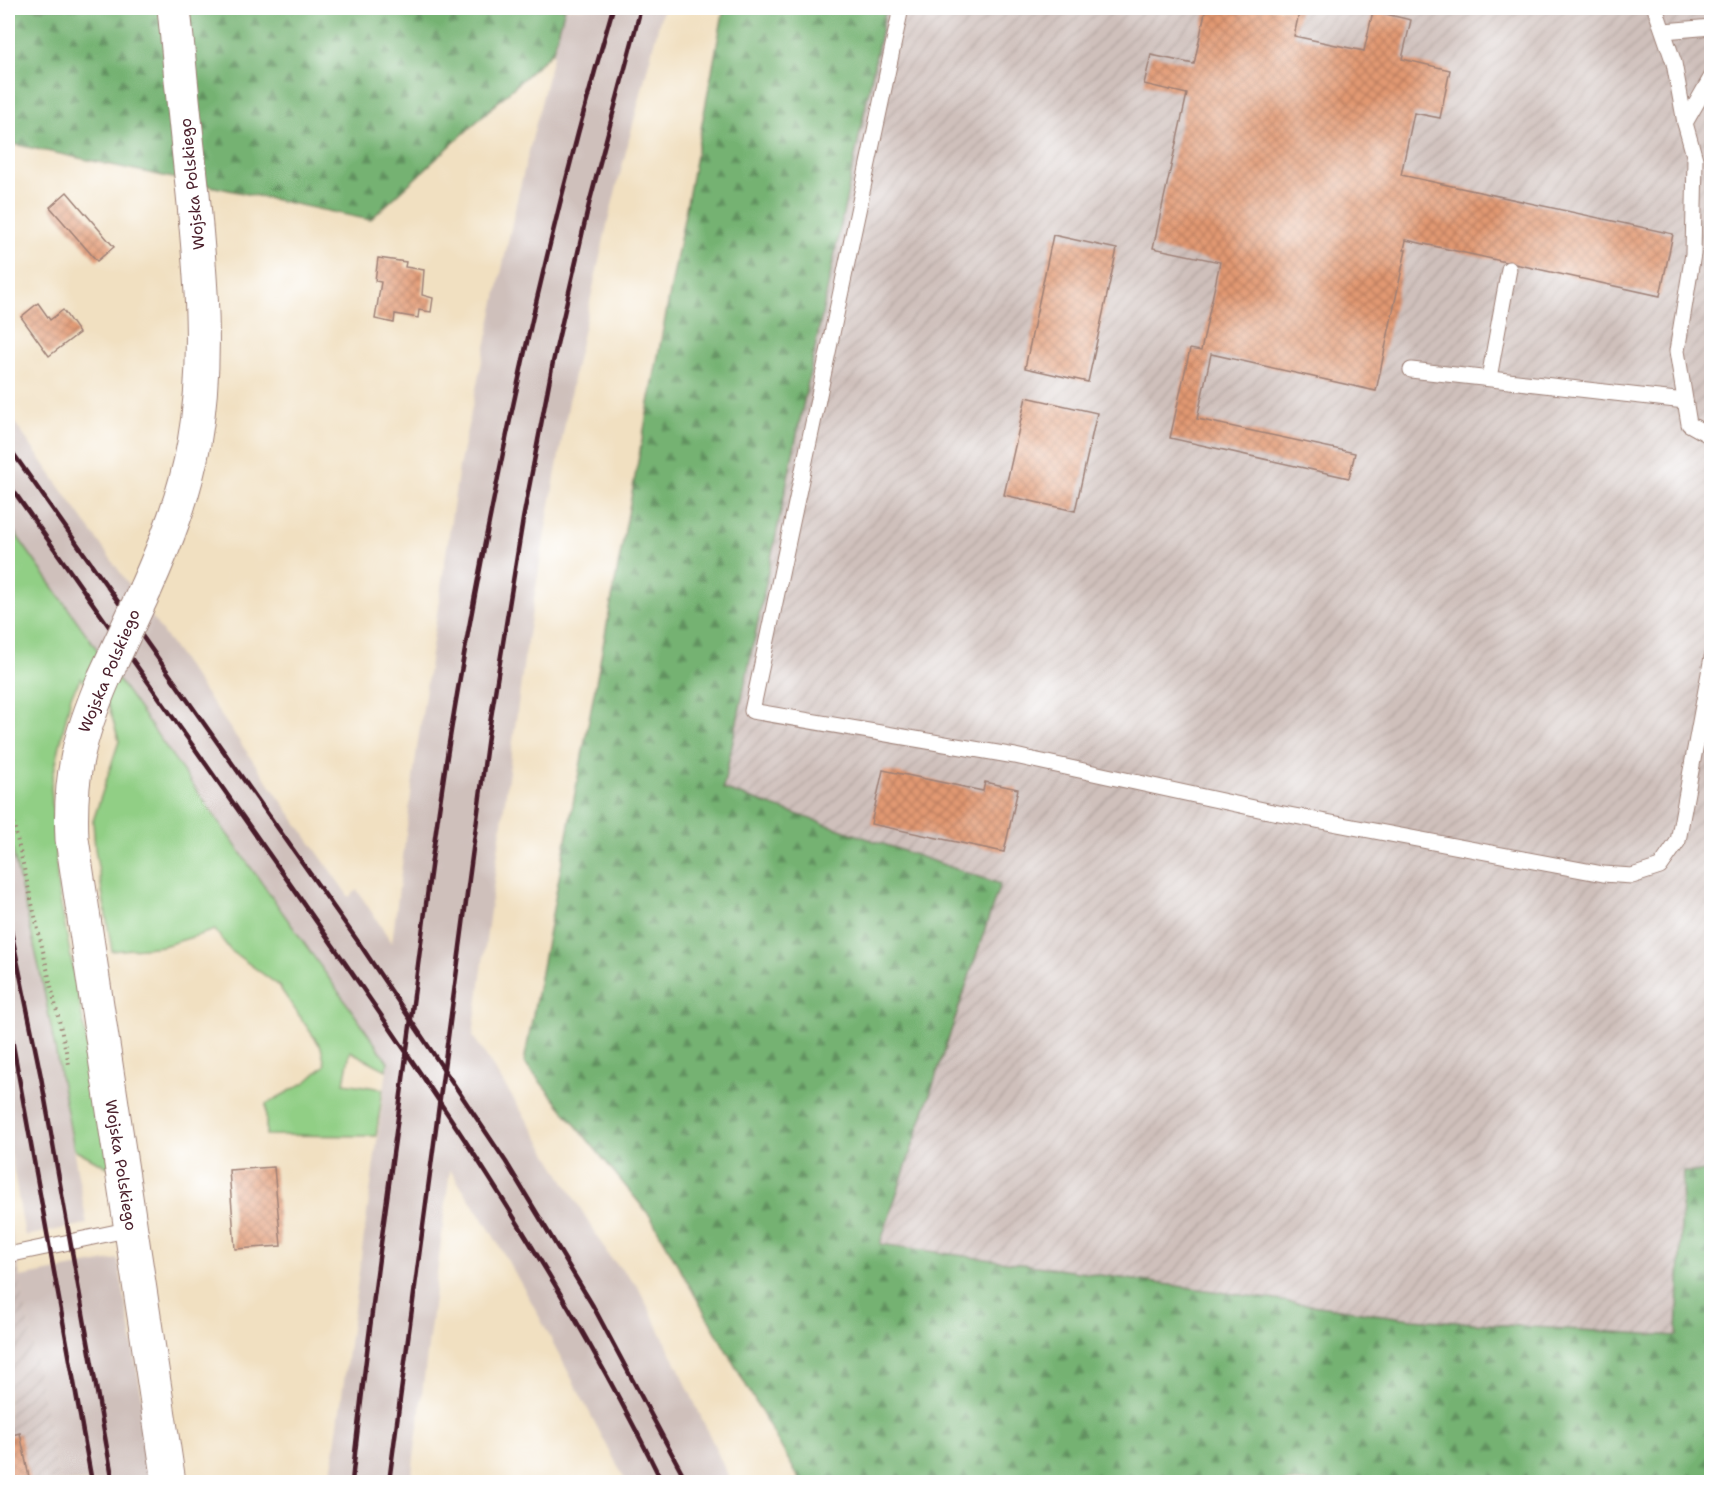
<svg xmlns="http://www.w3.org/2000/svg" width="1719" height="1490" font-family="'Shantell Sans',sans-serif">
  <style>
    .industrial { fill: url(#industrial-furrows) }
    .railway { fill: #cfc0bb }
    .grass { fill: #91cf85; stroke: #6e7758; stroke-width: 1.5 }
    .forest { fill: url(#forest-firs); stroke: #5f684e; stroke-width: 1.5 }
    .building { fill: url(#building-cross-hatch) }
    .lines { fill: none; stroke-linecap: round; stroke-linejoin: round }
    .service-casing { stroke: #9e8076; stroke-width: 17 }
    .tertiary-casing { stroke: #9e8076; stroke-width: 35 }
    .path { stroke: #9e8076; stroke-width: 4; stroke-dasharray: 1.5 4.5; stroke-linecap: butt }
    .service { stroke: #fff; stroke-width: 15 }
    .tertiary { stroke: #fff; stroke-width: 33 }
    .rail { stroke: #4a1f2b; stroke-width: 4.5 }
    .tertiary-bridge-casing { stroke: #9e8076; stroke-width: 35; stroke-linecap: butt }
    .tertiary-bridge { stroke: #fff; stroke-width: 33 }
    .labels { text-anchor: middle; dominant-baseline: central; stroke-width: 6; stroke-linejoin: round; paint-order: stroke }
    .street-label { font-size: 16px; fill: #4a1f2b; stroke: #fff }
  </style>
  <defs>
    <pattern id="industrial-furrows" width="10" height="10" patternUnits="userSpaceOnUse" patternTransform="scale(1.5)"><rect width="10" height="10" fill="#cfc0bb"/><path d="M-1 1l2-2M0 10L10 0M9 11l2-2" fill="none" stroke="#b3a5a1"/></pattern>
    <pattern id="forest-firs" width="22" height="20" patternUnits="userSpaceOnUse" patternTransform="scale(1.5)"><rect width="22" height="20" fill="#74b272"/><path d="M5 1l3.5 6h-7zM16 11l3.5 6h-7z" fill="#61905e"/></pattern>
    <pattern id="building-cross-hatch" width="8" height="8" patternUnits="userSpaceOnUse" patternTransform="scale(1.5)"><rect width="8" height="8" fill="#e29972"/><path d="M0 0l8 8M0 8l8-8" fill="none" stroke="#b97c5e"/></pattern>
  </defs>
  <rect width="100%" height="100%" fill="#fff"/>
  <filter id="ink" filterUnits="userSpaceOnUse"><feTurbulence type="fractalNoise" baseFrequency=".0167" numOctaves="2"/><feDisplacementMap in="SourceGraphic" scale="12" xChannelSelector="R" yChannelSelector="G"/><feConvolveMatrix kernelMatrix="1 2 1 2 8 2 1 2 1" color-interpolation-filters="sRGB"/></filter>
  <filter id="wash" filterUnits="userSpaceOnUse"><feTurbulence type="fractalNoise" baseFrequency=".008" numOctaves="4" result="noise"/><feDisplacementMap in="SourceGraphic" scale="24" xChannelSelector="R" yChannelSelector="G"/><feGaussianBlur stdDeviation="1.35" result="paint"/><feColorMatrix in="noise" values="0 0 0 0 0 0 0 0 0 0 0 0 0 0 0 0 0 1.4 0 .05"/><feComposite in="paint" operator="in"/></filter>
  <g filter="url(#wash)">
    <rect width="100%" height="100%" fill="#f1e0c1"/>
    <g class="industrial">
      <polygon points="886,8 1711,8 1712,1172 1683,1173 1678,1336 1411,1319 880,1244 1000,884 723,789"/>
      <polygon points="8,1214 20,1277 60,1482 8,1482"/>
    </g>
    <g class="railway">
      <polygon points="565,8 663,8 608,221 575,369 549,510 525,653 473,1036 536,1134 609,1256 638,1287 681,1373 731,1482 626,1482 532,1303 490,1230 450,1170 411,1482 330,1482 388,1062 8,523 8,413 349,897 357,890 392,943 417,748 459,467 519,191"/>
      <polygon points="8,830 43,985 87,1224 25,1236 8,1138"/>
      <polygon points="118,1259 157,1482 60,1482 20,1277"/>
    </g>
    <polygon class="grass" points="8,523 388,1062 386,1070 350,1051 344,1083 383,1089 376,1136 266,1135 266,1104 306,1082 325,1065 321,1047 278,985 230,950 215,930 163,946 112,951 95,849 93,821 119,741 109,707 81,678 71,696 51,785 58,889 111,1169 74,1149 43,985 8,830"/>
    <g class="forest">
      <polygon points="8,8 565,8 553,51 370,220 8,143"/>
      <polygon points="724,8 886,8 723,789 1000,884 880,1244 1411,1319 1677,1336 1683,1172 1711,1172 1711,1482 801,1482 650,1216 524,1062"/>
    </g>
    <g id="blocks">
      <g class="building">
        <polygon points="1206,8 1225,8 1244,12 1245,8 1300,8 1294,36 1364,51 1373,11 1411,20 1402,59 1450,70 1440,118 1414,113 1401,175 1673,234 1660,296 1406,240 1404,250 1406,250 1376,391 1211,354 1197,419 1355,453 1349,478 1170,438 1190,349 1201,351 1220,262 1153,248 1187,94 1144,84 1151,55 1194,64"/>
        <polygon points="67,192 114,247 97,261 50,207"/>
        <polygon points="1053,235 1117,249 1088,382 1025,368"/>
        <polygon points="378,258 406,262 405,267 424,270 422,295 433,298 431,312 419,310 418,318 395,314 394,323 375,319 381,282 375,281"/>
        <polygon points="38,303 50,320 63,310 79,333 49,356 21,317"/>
        <polygon points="1026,397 1097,413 1075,511 1004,495"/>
        <polygon points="883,770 983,791 985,782 1018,789 1004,852 871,824"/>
        <polygon points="274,1167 281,1246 235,1249 229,1170"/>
        <polygon points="20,1433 30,1482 8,1482 8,1436"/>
      </g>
    </g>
  </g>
  <g filter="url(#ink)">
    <use href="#blocks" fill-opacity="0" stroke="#9e8076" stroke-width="1.5"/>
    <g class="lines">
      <g class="service-casing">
        <g id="service">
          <polyline points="901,8 752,711 1015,756 1268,811 1603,874 1632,876 1660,867 1678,841 1712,657"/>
          <polyline points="1655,8 1674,63 1685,123 1695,159 1693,254 1677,351 1689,424 1712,437"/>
          <polyline points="1664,31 1712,27"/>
          <polyline points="1685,123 1712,76"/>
          <polyline points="1411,370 1685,401"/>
          <polyline points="1489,378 1509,269"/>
          <polyline points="8,1255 131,1229"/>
        </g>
      </g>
      <g class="tertiary-casing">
        <g id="tertiary">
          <path d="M145,590C166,543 185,495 194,443C209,360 201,277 193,194C186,132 180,70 174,8"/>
          <path d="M104,678C79,737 69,775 72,839L169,1482"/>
        </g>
      </g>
      <polyline class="path" points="8,799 69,1064"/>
      <use href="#service" class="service"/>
      <use href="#tertiary" class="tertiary"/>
      <g class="rail">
        <polyline points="8,446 359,943 506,1162 593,1306 687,1482"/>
        <path d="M8,483C101,616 195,748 288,881C424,1075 558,1269 662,1482"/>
        <polyline points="8,916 41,1077 113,1482"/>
        <polyline points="8,1017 92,1482"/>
        <path d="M352,1482C366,1343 387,1203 405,1064C422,937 437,809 459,683C499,456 548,229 613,8"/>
        <polyline points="389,1482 488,736 523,519 553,362 589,204 641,8"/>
      </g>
      <g class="tertiary-bridge-casing">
        <polyline id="tertiary-bridge" points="104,678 145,590"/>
      </g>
      <use href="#tertiary-bridge" class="tertiary-bridge"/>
    </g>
  </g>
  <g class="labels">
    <g class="street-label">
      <text transform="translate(192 184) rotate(-96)">Wojska Polskiego</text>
      <text transform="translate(109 671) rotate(-67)">Wojska Polskiego</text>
      <text transform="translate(121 1165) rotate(81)">Wojska Polskiego</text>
    </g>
  </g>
  <rect width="1719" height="1490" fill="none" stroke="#fff" stroke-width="30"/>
</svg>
